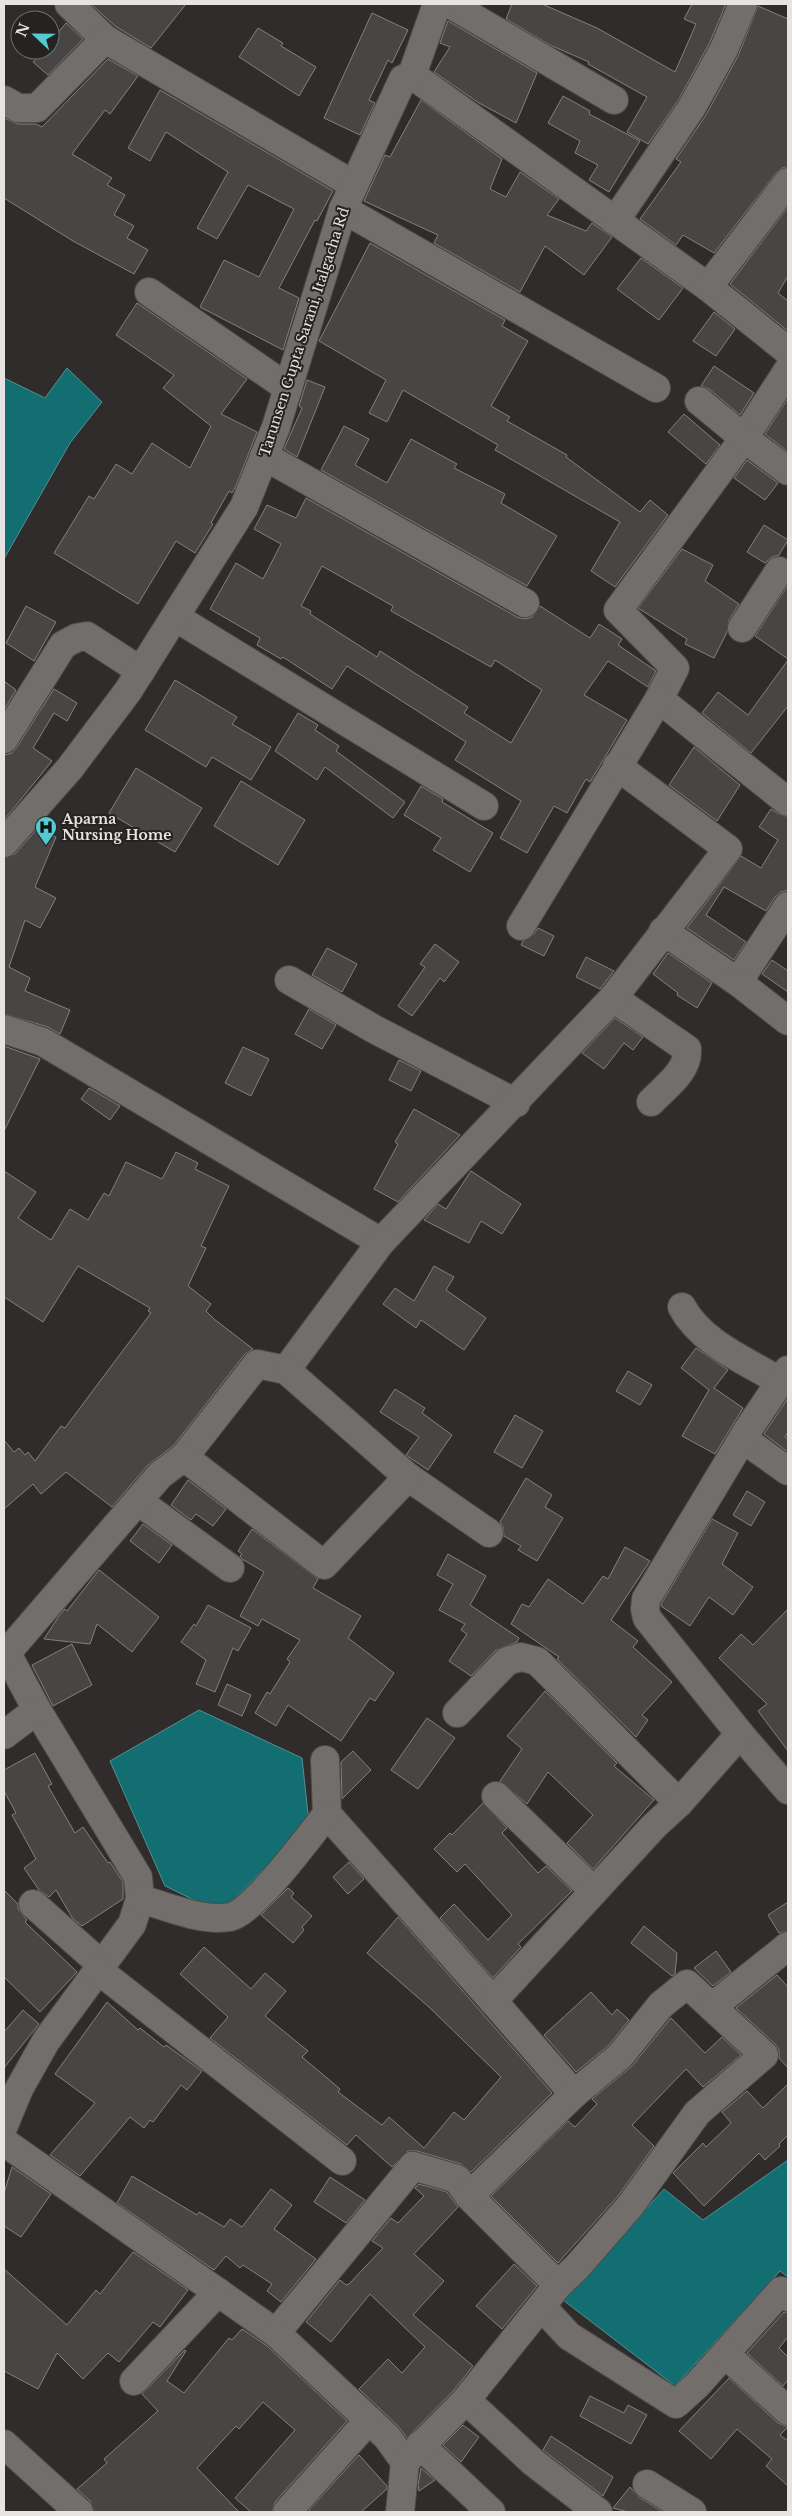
<svg xmlns="http://www.w3.org/2000/svg" width="792" height="2516" font-family="'Libre Baskerville',serif">
  <style>
    .water { fill: #136e71; stroke: #529193 }
    .building { fill: #484644; stroke: #83807f; fill-rule: evenodd }
    .lines { fill: none; stroke-linecap: round; stroke-linejoin: round }
    .minor-casing { stroke: #4d4b49; stroke-width: 30 }
    .minor { stroke: #716e6c; stroke-width: 28 }
    .labels { text-anchor: middle; dominant-baseline: central; stroke-width: 4; stroke-linejoin: round; paint-order: stroke }
    .street-label { font-size: 14px; fill: #e5e4e3; stroke: #252321 }
    .poi-label { font-size: 14px; font-weight: bold; fill: #e5e4e3; stroke: #252321; text-anchor: start }
  </style>
  <rect width="100%" height="100%" fill="#2f2c2b"/>
  <g class="water">
    <polygon points="67,368 102,402 70,443 4,559 4,378 45,398"/>
    <polygon points="199,1710 302,1758 309,1823 221,1913 165,1886 110,1761"/>
    <polygon points="788,2160 788,2277 780,2271 675,2386 563,2300 664,2189 703,2220"/>
  </g>
  <g class="building">
    <polygon points="91,4 186,4 151,48 115,26"/>
    <polygon points="512,4 542,4 597,28 675,72 696,24 684,19 692,4 726,4 710,42 679,99 648,144 627,132 647,97 588,64 589,62 550,45 506,19"/>
    <polygon points="758,6 788,19 788,167 782,168 776,173 714,253 683,235 676,245 640,219 681,162 676,159 706,115 738,56"/>
    <polygon points="372,13 408,30 392,63 388,60 369,100 375,103 360,135 324,118"/>
    <polygon points="448,21 537,73 516,123 479,103 434,72 450,47 440,43"/>
    <polygon points="66,23 83,39 48,75 33,62 44,50 50,50 50,42"/>
    <polygon points="258,28 283,43 281,46 316,67 299,96 239,57"/>
    <polygon points="108,59 138,76 110,114 105,110 72,154 112,178 107,185 125,195 114,215 134,226 127,238 148,250 134,274 73,241 4,198 4,118 18,124 36,124 42,127"/>
    <polygon points="160,90 333,191 317,221 315,220 279,288 299,298 283,350 200,307 224,260 259,277 294,209 248,185 217,239 197,228 228,172 166,132 150,161 128,148"/>
    <polygon points="563,96 590,111 589,114 640,141 609,192 589,180 598,165 575,153 580,141 548,123"/>
    <polygon points="421,100 502,159 490,189 506,197 520,172 559,199 547,215 586,231 592,223 612,237 584,275 545,246 520,292 434,243 438,235 364,201 385,155 390,157"/>
    <polygon points="788,207 788,276 778,293 788,301 788,331 730,284"/>
    <polygon points="370,243 505,320 502,326 528,341 491,406 510,417 507,421 567,455 566,457 640,512 650,500 668,515 615,587 591,571 620,522 495,450 498,445 403,390 387,422 369,413 386,380 319,341"/>
    <polygon points="641,258 683,288 659,320 617,289"/>
    <polygon points="137,303 247,379 221,414 257,432 236,486 232,493 229,491 211,523 213,524 195,553 176,541 138,604 54,553 89,496 94,499 116,464 132,474 152,443 190,468 211,426 163,388 174,375 116,335"/>
    <polygon points="714,312 735,329 716,356 693,341"/>
    <polygon points="714,366 754,393 740,415 709,389 701,386"/>
    <polygon points="307,380 325,387 297,457 284,449 302,408 299,406"/>
    <polygon points="788,398 788,452 765,434"/>
    <polygon points="684,414 720,445 706,464 668,432"/>
    <polygon points="344,426 369,439 355,465 387,483 411,439 457,464 454,468 505,494 501,503 557,536 527,586 321,470"/>
    <polygon points="747,460 778,483 765,500 734,478"/>
    <path d="M306,498L517,617L525,619L532,617L540,606L590,638L599,624L622,639L618,645L656,671L648,687L608,661L584,695L627,720L590,782L586,779L567,813L554,806L527,853L500,838L521,801L455,760L466,742L347,666L332,689L283,657L281,659L257,645L260,638L210,609L236,563L263,579L281,544L254,529L267,505L296,518ZM322,566L393,606L391,611L491,667L495,660L542,690L511,743L464,713L468,707L380,651L377,657L310,614L311,611L301,606Z"/>
    <polygon points="764,525 788,540 779,555 772,557 765,563 747,552"/>
    <polygon points="682,549 713,565 705,581 739,604 729,620 727,632 714,658 685,644 687,639 638,608"/>
    <polygon points="788,585 788,659 755,636"/>
    <polygon points="26,606 56,622 34,661 6,643"/>
    <polygon points="788,660 788,706 751,753 702,713 718,692 748,715"/>
    <polygon points="175,680 237,717 232,724 271,747 251,780 212,757 206,767 145,730"/>
    <polygon points="4,681 16,690 4,710"/>
    <polygon points="54,689 77,703 67,721 54,713 33,748 52,761 4,820 4,755 12,753 17,747"/>
    <polygon points="298,713 318,725 315,730 339,746 336,751 405,802 393,818 325,767 317,780 275,751"/>
    <polygon points="694,747 740,785 717,821 669,785"/>
    <polygon points="136,768 202,808 175,852 109,813"/>
    <polygon points="241,781 305,820 278,865 214,826"/>
    <polygon points="421,786 443,799 442,802 493,833 470,872 433,850 441,838 404,815"/>
    <polygon points="771,809 779,814 788,817 788,890 781,892 775,897 766,911 724,887 706,915 746,942 734,960 687,928 741,856 761,868 778,840 759,827"/>
    <polygon points="37,829 56,837 35,887 56,898 40,928 25,920 9,967 30,978 25,991 70,1010 60,1034 48,1027 4,1014 4,858 15,854"/>
    <polygon points="538,928 554,936 544,956 521,945 523,941 534,934"/>
    <polygon points="435,944 459,962 444,982 440,978 412,1016 398,1006 425,967 420,964"/>
    <polygon points="327,948 357,964 342,992 312,975"/>
    <polygon points="668,953 712,983 697,1008 677,995 678,993 653,974"/>
    <polygon points="586,957 614,971 600,989 576,977"/>
    <polygon points="772,960 788,971 788,992 762,974"/>
    <polygon points="309,1009 336,1025 322,1049 295,1034"/>
    <polygon points="615,1018 643,1037 633,1050 624,1043 604,1069 582,1053"/>
    <polygon points="4,1046 40,1059 4,1131"/>
    <polygon points="243,1047 269,1059 251,1096 225,1083"/>
    <polygon points="399,1060 421,1071 411,1091 389,1080"/>
    <polygon points="89,1088 120,1106 110,1120 81,1099"/>
    <polygon points="414,1109 460,1135 398,1202 374,1189 398,1144 395,1142"/>
    <polygon points="176,1152 198,1163 195,1169 229,1186 201,1246 206,1248 188,1286 211,1304 206,1311 214,1319 253,1349 245,1354 173,1446 148,1465 112,1507 66,1472 41,1494 33,1484 4,1509 4,1440 14,1452 19,1448 25,1455 28,1452 35,1461 61,1426 65,1428 151,1313 148,1311 150,1308 78,1266 43,1322 4,1297 4,1171 36,1192 18,1218 51,1240 70,1209 88,1220 104,1193 109,1196 126,1162 162,1179"/>
    <polygon points="471,1171 521,1204 502,1234 481,1221 469,1243 424,1220 438,1204 446,1209"/>
    <polygon points="434,1266 454,1277 446,1290 486,1318 464,1350 421,1320 416,1328 383,1304 395,1288 414,1301"/>
    <polygon points="696,1348 728,1370 714,1388 743,1408 715,1454 682,1436 709,1390 681,1368"/>
    <polygon points="628,1371 652,1385 640,1405 616,1391"/>
    <polygon points="395,1389 425,1408 422,1413 452,1435 428,1470 406,1455 419,1437 380,1412"/>
    <polygon points="788,1398 788,1432 785,1437 788,1439 788,1452 764,1434"/>
    <polygon points="515,1415 543,1431 522,1468 494,1452"/>
    <polygon points="526,1478 552,1495 545,1507 563,1518 537,1561 518,1550 521,1546 504,1536 503,1527 500,1522"/>
    <polygon points="188,1480 226,1509 213,1526 196,1514 191,1520 171,1505"/>
    <polygon points="747,1491 765,1502 751,1526 733,1515"/>
    <polygon points="712,1519 738,1533 722,1564 753,1587 733,1615 709,1597 690,1626 661,1606 661,1604"/>
    <polygon points="143,1524 172,1545 159,1563 130,1541"/>
    <polygon points="252,1529 318,1579 313,1588 361,1616 348,1638 394,1673 375,1701 370,1698 341,1741 288,1705 276,1726 255,1713 267,1692 270,1694 290,1662 287,1659 300,1640 262,1619 258,1626 240,1616 264,1572 242,1559 240,1556 242,1554 238,1551"/>
    <polygon points="625,1547 650,1561 611,1620 638,1641 633,1647 672,1682 642,1715 648,1720 636,1737 557,1659 559,1657 511,1624 522,1604 529,1607 548,1579 583,1604 603,1576 608,1579"/>
    <polygon points="448,1554 486,1576 470,1605 519,1638 517,1642 496,1650 471,1676 449,1661 467,1634 461,1630 465,1624 439,1610 453,1584 437,1575"/>
    <polygon points="99,1570 159,1617 132,1652 97,1624 90,1644 44,1639 59,1616 65,1609 67,1611"/>
    <polygon points="208,1605 251,1628 238,1651 233,1648 215,1692 196,1684 206,1660 181,1642 194,1624 196,1626"/>
    <polygon points="788,1609 788,1751 758,1711 767,1704 719,1658 741,1634 753,1645"/>
    <polygon points="72,1644 92,1685 53,1706 32,1665"/>
    <polygon points="227,1684 251,1695 242,1716 218,1705"/>
    <polygon points="545,1691 617,1763 614,1766 654,1800 593,1869 567,1843 593,1815 548,1772 527,1804 500,1781 522,1749 507,1736"/>
    <polygon points="427,1718 455,1738 418,1789 391,1770"/>
    <polygon points="353,1751 371,1770 342,1799 341,1762"/>
    <polygon points="35,1753 52,1784 48,1786 75,1833 83,1827 108,1863 110,1862 123,1882 123,1899 82,1926 73,1919 56,1890 49,1897 39,1890 24,1868 36,1859 12,1815 16,1813 4,1791 4,1770"/>
    <polygon points="483,1803 507,1828 502,1833 538,1873 546,1866 572,1891 518,1944 521,1947 493,1978 440,1918 454,1904 488,1940 512,1915 465,1864 457,1872 434,1849 450,1833 452,1835"/>
    <polygon points="349,1862 364,1879 348,1894 333,1877"/>
    <polygon points="288,1888 294,1893 291,1897 312,1916 302,1927 304,1930 293,1943 261,1915"/>
    <polygon points="4,1890 18,1904 18,1909 27,1920 25,1922 77,1972 40,2012 4,1977"/>
    <polygon points="788,1902 788,1931 779,1933 768,1915"/>
    <polygon points="398,1917 552,2093 471,2172 461,2164 417,2151 408,2151 392,2167 356,2135 347,2145 210,2038 228,2017 180,1974 204,1947 251,1989 265,1973 286,1991 265,2016 308,2051 302,2057 340,2089 338,2092 382,2125 389,2117 424,2148 454,2112 464,2120 501,2077 430,2008 367,1953"/>
    <polygon points="644,1926 677,1953 675,1974 672,1976 631,1943"/>
    <polygon points="716,1951 731,1972 713,1986 694,1968"/>
    <polygon points="777,1975 788,1987 788,2068 779,2058 779,2050 775,2044 736,2008"/>
    <polygon points="591,1992 612,2015 617,2009 629,2020 609,2045 576,2072 544,2035"/>
    <polygon points="107,2002 138,2030 140,2028 164,2047 166,2045 202,2071 187,2090 181,2085 153,2122 150,2120 144,2128 130,2117 80,2176 50,2155 95,2103 55,2074"/>
    <polygon points="23,2010 39,2024 4,2068 4,2032"/>
    <polygon points="671,2018 705,2053 722,2037 741,2055 703,2087 686,2069 632,2125 654,2146 618,2196 558,2263 491,2196 568,2121 575,2127 597,2104 592,2099 632,2066"/>
    <polygon points="788,2084 788,2135 779,2144 780,2146 765,2160 759,2153 704,2206 673,2173 703,2143 706,2147 731,2123 722,2112 747,2091 763,2108"/>
    <polygon points="12,2167 51,2194 21,2237 4,2226 4,2193"/>
    <polygon points="132,2176 197,2215 199,2212 224,2227 230,2219 242,2227 271,2189 292,2205 274,2229 316,2259 281,2302 267,2291 272,2284 243,2265 240,2268 226,2256 214,2270 117,2203"/>
    <polygon points="330,2177 365,2200 346,2223 314,2202"/>
    <polygon points="419,2184 447,2192 458,2207 414,2254 444,2281 413,2315 473,2366 454,2390 407,2438 398,2426 359,2389 388,2359 402,2373 425,2347 370,2294 331,2342 306,2322 340,2280 346,2285 349,2284 383,2248 372,2241 391,2218 398,2223 424,2196 415,2188"/>
    <polygon points="133,2252 188,2290 160,2327 153,2322 119,2362 108,2353 83,2379 57,2353 38,2389 4,2371 4,2269 67,2325 96,2290 100,2294"/>
    <polygon points="514,2264 537,2286 502,2329 476,2306"/>
    <polygon points="784,2312 788,2312 788,2337 779,2348 788,2357 788,2380 783,2386 747,2353"/>
    <polygon points="242,2329 266,2345 347,2421 275,2502 272,2512 251,2512 235,2498 295,2430 263,2402 239,2429 236,2426 197,2468 239,2512 94,2512 90,2501 77,2489 107,2463 104,2459 158,2411 142,2394 185,2350 186,2351 167,2381 184,2393 229,2338 232,2340"/>
    <polygon points="729,2378 778,2423 788,2427 780,2435 788,2441 788,2486 766,2466 772,2459 737,2429 711,2459 679,2431"/>
    <polygon points="590,2396 624,2413 628,2405 647,2415 631,2444 580,2416"/>
    <polygon points="463,2425 479,2437 461,2462 443,2445"/>
    <polygon points="551,2436 613,2477 603,2496 543,2450"/>
    <polygon points="359,2455 387,2486 387,2489 361,2512 311,2512 309,2510"/>
    <polygon points="421,2468 435,2480 419,2491 418,2485"/>
    <polygon points="630,2487 639,2497 663,2512 628,2512 613,2508"/>
  </g>
  <g class="lines">
    <g class="minor-casing">
      <g id="minor">
        <polyline points="69,4 105,39"/>
        <polyline points="450,4 614,100"/>
        <polyline points="412,75 708,287 788,351"/>
        <polyline points="4,100 18,108 37,108 105,39 354,185"/>
        <polyline points="343,209 656,388"/>
        <polyline points="615,221 692,107 724,49 743,4"/>
        <polyline points="708,287 788,182"/>
        <polyline points="149,292 288,388"/>
        <polyline points="788,370 744,438 618,610 675,668 659,699 788,802"/>
        <polyline points="699,401 744,438 788,471"/>
        <polyline points="264,456 525,603"/>
        <polyline points="175,617 484,806"/>
        <polyline points="742,628 779,571"/>
        <polyline points="4,739 63,645 76,638 87,636 141,671"/>
        <polyline points="4,843 70,768 128,691 244,507 276,427 343,209 403,79 412,75 437,4"/>
        <polyline points="521,926 659,699"/>
        <polyline points="663,931 738,982 788,906"/>
        <polyline points="289,980 374,1029 516,1103"/>
        <polyline points="738,982 788,1021"/>
        <path d="M613,998L687,1049C689,1071 665,1087 651,1102"/>
        <polyline points="4,1029 43,1042 381,1242 613,998 728,849 617,766"/>
        <path d="M682,1307C701,1343 747,1361 781,1382"/>
        <polyline points="743,1439 788,1471"/>
        <polyline points="184,1457 257,1364 286,1370 381,1242"/>
        <polyline points="408,1477 489,1533"/>
        <polyline points="138,1501 230,1568"/>
        <polyline points="4,1648 37,1710 138,1877 140,1899 132,1924 46,2041 19,2089 4,2125"/>
        <polyline points="4,1656 160,1475 184,1457 324,1565 408,1477 286,1370"/>
        <polyline points="457,1713 507,1661 521,1657 537,1661 679,1803"/>
        <polyline points="740,1734 788,1790"/>
        <polyline points="4,1735 37,1710"/>
        <polyline points="325,1760 327,1814 493,2001"/>
        <polyline points="496,1796 594,1891"/>
        <path d="M140,1899C167,1906 201,1922 230,1917C254,1912 310,1835 327,1814"/>
        <polyline points="33,1904 102,1965"/>
        <polyline points="98,1970 342,2161"/>
        <polyline points="574,2094 493,2001 654,1826 679,1803 740,1734 647,1618 645,1609 646,1599 749,1428 788,1370"/>
        <polyline points="4,2142 276,2333 413,2166 457,2179 469,2196 558,2285"/>
        <polyline points="469,2196 574,2094 620,2056 661,2005 687,1984 712,2007"/>
        <polyline points="542,2307 569,2336 676,2404 697,2385 781,2291 788,2297"/>
        <polyline points="276,2333 387,2437 405,2462"/>
        <polyline points="725,2354 788,2411"/>
        <polyline points="134,2381 218,2292"/>
        <polyline points="466,2400 533,2462 598,2512"/>
        <polyline points="4,2444 79,2512"/>
        <polyline points="420,2445 491,2512"/>
        <polyline points="647,2484 692,2512"/>
        <polyline points="287,2512 369,2420"/>
        <polyline points="400,2512 405,2462 466,2400 558,2285 576,2268 630,2206 697,2113 764,2055 712,2007 788,1946"/>
      </g>
    </g>
    <use href="#minor" class="minor"/>
  </g>
  <defs>
    <g id="hospital-pin" transform="scale(1.125)"><path d="M0 17L-7.5 6A9.5 9.5 0 1 1 7.5 6Z" fill="#52ccd0" stroke="#252321"/><path d="M-5-5h3v3.5h4V-5h3V5h-3V1.5h-4V5h-3Z" fill="#111"/></g>
  </defs>
  <g fill-rule="evenodd">
    <use href="#hospital-pin" x="46" y="827"/>
  </g>
  <g class="labels">
    <g class="street-label">
      <text transform="translate(304 332) rotate(-72)">Tarunsen Gupta Sarani, Italgacha Rd</text>
    </g>
    <g class="poi-label">
      <text x="62" y="819">Aparna<tspan x="62" dy="16">Nursing Home</tspan></text>
    </g>
  </g>
  <rect width="792" height="2516" fill="none" stroke="#e5e4e3" stroke-width="10"/>
  <g transform="translate(35 35) rotate(292)"><circle r="24" fill="#252321" stroke="#72706f"/>
  <path d="M0-4L9 19L0 12L-9 19Z" fill="#52ccd0"/>
  <text y="-8" font-size="14" font-weight="bold" text-anchor="middle" fill="#e5e4e3">N</text>
  </g>
</svg>
